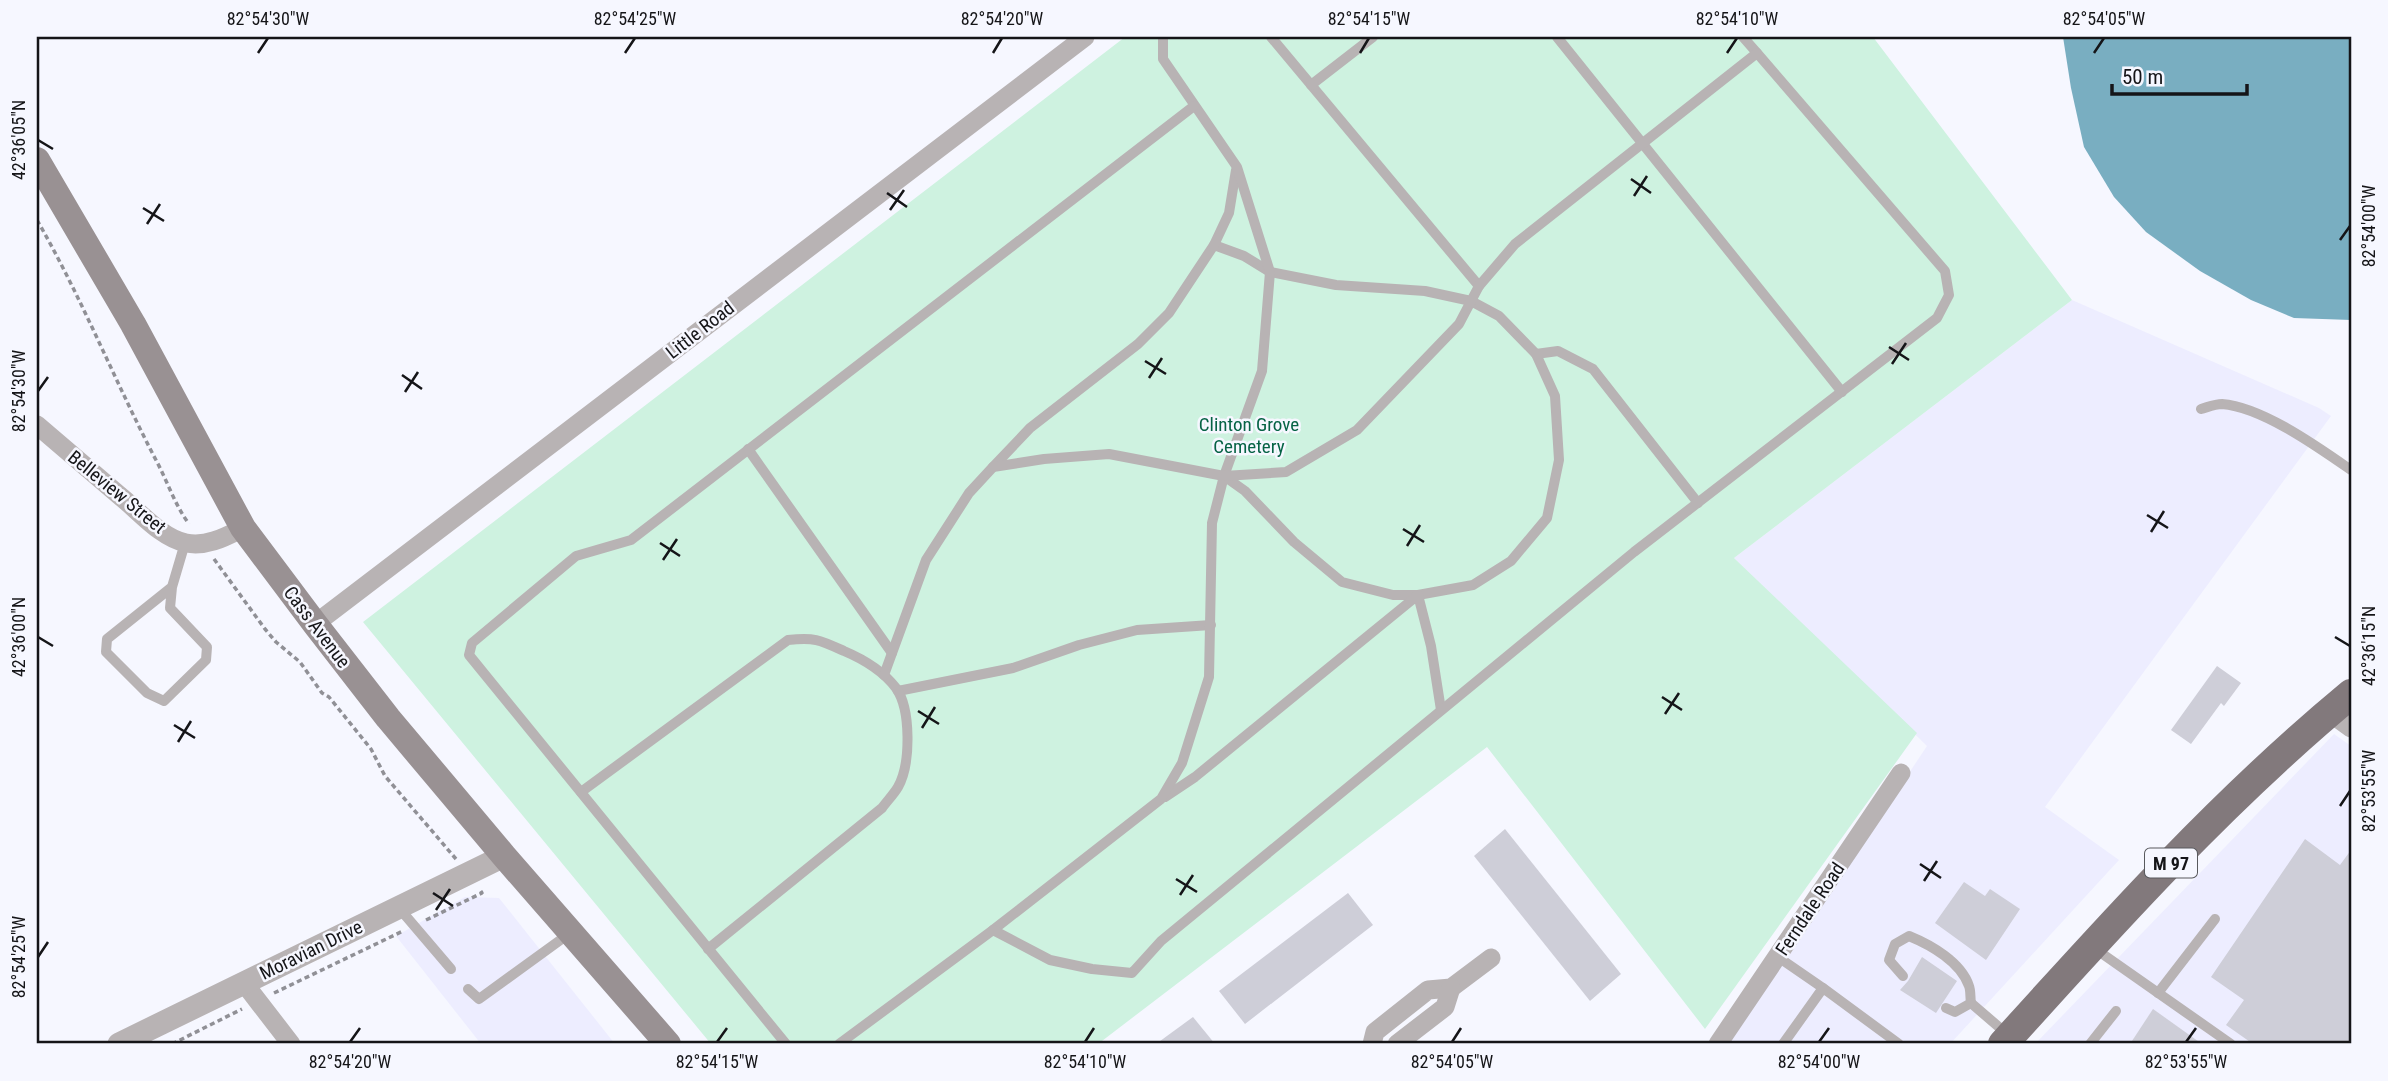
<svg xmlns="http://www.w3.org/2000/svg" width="2388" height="1081" font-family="'Roboto Condensed',sans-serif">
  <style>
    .built { fill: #ededff }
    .green { fill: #cef2e0 }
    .water { fill: #79aec1 }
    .building { fill: #ceced8 }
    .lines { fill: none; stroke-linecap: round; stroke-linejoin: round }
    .path { stroke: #909096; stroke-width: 3.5; stroke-dasharray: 5 3.5; stroke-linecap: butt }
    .service { stroke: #b8b3b4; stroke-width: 10 }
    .minor { stroke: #b8b3b4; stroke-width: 19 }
    .tertiary { stroke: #b8b3b4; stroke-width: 23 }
    .secondary { stroke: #999193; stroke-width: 26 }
    .primary { stroke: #82797c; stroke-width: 30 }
    .ticks { fill: none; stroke: #151518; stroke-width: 2.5 }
    .labels { text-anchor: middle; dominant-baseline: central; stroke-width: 5; stroke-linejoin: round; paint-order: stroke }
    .shield { fill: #f6f7ff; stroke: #58595d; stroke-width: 2 }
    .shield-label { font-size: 18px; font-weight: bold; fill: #151518 }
    .street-label { font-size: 19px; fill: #151518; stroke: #f6f7ff }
    .park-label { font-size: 19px; fill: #066345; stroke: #f6f7ff }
    .neatline { fill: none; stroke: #151518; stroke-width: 2.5 }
    .ticks-label { font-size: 18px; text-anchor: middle; fill: #151518 }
  </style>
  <rect width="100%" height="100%" fill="#f6f7ff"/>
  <g class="built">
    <polygon points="2072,300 2319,408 2331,416 2045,807 2119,860 1950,1044 1728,1044 1927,746 1734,558"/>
    <polygon points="2334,734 2351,746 2351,1044 2035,1044"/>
    <polygon points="465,897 499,898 615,1044 481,1044 396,936"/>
  </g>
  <polygon class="green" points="1125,37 1873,37 2072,300 1734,558 1917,733 1705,1029 1487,747 1098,1044 711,1044 363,622"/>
  <polygon class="water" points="2063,37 2351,37 2351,320 2294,318 2251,300 2200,271 2146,232 2114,197 2084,147 2071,88"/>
  <g class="building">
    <polygon points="2217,666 2241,683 2224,706 2221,703 2191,744 2171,730"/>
    <polygon points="1505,829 1621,974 1590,1001 1474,856"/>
    <polygon points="2305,839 2340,865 2351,850 2351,1044 2253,1044 2226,1025 2244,1000 2211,977"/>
    <polygon points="1964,882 1985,896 1990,889 2020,909 1986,960 1935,923"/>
    <polygon points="1348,893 1373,925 1245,1024 1219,991"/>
    <polygon points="1922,957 1957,981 1936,1013 1900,990 1908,981"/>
    <polygon points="2153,1009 2202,1044 2130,1044"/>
    <polygon points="1193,1017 1215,1044 1156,1044"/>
  </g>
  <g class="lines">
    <g class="path">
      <path d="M37,220C82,298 115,382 157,462C168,483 175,505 189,524"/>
      <polyline points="214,559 265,629 276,642 300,662 322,693 329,697 371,749 385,776 456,859"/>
      <polyline points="426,920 482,893 480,890"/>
      <polyline points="274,993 403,931"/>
      <polyline points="172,1044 242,1009"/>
    </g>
    <g class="service">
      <polyline points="1271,37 1479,286"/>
      <polyline points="1557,37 1842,392"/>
      <polyline points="1743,37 1757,53"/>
      <polyline points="1311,85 1373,37"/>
      <polyline points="1214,245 1244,256 1270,272 1336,285 1425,291 1471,301 1499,316 1536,354 1555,396 1559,460 1547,518 1511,561 1473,585 1418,595 1393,595 1342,582 1294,542 1245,491 1224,476"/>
      <polyline points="1536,354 1558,351 1593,369 1698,503"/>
      <path d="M2201,409C2208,407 2215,404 2222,404C2262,407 2318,447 2351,470"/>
      <polyline points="748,449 892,653"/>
      <polyline points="993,467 1030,428 1138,344 1169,313 1214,245 1229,213 1236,170"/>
      <polyline points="172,587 107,639 106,652 147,693 164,701 206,660 207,647 170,608 172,587 185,543"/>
      <polyline points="898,691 1013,668 1079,645 1137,630 1211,625"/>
      <path d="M581,792L788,640C815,637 820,640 844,651C863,659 883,671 896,688C911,709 911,764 898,787C894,794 887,801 882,808L708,949"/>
      <polyline points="1165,797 1195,777 1418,595 1431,646 1441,710"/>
      <polyline points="399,908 451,969"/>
      <polyline points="993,930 1161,799 1182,763 1209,677 1212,523 1224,476 1262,371 1270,272 1237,167 1163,59 1163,37"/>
      <polyline points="2094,948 2231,1044"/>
      <polyline points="1778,957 1823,988"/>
      <path d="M1903,976L1889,960L1895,944L1909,936C1931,945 1961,962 1969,986C1971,991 1970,998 1971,1003L1955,1012L1946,1008"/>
      <polyline points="468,989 479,999 570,933"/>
      <polyline points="2158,993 2215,919"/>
      <polyline points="1971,1003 2007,1034"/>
      <polyline points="786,1044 469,655 472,643 576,556 631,540 1194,106"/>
      <polyline points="839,1044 993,930 1050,960 1092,969 1132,973 1161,941 1634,552 1937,318 1949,295 1945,271 1757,53 1515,244 1479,286 1459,324 1357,430 1286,472 1224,476 1109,454 1044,459 993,467 969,493 926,560 884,675"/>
      <polyline points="1783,1044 1823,988 1899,1044"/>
      <polyline points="2090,1044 2116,1011"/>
    </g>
    <g class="minor">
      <path d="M37,425C65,449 92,472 120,496C139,511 161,538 186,543C207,547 225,537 243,528"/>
      <path d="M315,624C572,430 827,232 1085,37"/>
      <polyline points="2329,712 2351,728"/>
      <polyline points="244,983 291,1044"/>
      <polyline points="1372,1044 1375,1032 1428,990 1451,988 1491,958"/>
      <polyline points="1397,1044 1445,1007 1451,988"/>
      <polyline points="1718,1044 1901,773"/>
    </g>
    <polyline class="tertiary" points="119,1044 504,856"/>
    <polyline class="secondary" points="37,160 133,324 243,528 315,624 388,718 504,856 668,1044"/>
    <path class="primary" d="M2003,1044C2113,922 2224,799 2351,694"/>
  </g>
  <path class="ticks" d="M258,53L268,38M625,53L635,38M993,53L1002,38M1360,53L1369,38M1727,53L1737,38M2094,53L2104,38M38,140L53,149M1631,179L1651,193M887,193L907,207M1634,196L1647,176M143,208L164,221M890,210L904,190M147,224L160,204M2340,240L2350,226M1889,347L1909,360M1145,361L1166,374M1892,364L1906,343M402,375L422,389M1149,378L1162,358M38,391L48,377M405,392L418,372M2147,515L2168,528M1403,529L1424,542M2151,532L2164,511M660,543L680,556M1407,546L1420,525M663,560L677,539M38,637L53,646M2335,637L2350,646M1662,697L1682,710M918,711L939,724M1665,714L1679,693M174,725L195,738M922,728L935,707M178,742L191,721M2340,806L2350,791M1920,864L1941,878M1176,879L1197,892M1924,881L1937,861M433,893L453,906M1180,895L1193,875M436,910L450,889M38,957L48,942M350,1042L360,1028M717,1042L727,1028M1085,1042L1094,1028M1452,1042L1461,1028M1819,1042L1829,1028M2186,1042L2196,1028"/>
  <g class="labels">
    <rect class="shield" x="2145" y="848.5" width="52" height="29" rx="5"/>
    <g class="shield-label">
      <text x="2171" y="863">M 97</text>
    </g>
    <g class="street-label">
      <text transform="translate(700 330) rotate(-38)">Little Road</text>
      <text transform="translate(117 492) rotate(39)">Belleview Street</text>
      <text transform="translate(317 627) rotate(53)">Cass Avenue</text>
      <text transform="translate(1810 909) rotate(-56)">Ferndale Road</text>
      <text transform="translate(311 950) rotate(-26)">Moravian Drive</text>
    </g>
    <g class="park-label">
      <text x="1249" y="424">Clinton Grove<tspan x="1249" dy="22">Cemetery</tspan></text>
    </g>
  </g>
  <rect width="2388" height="1081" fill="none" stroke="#f6f7ff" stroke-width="77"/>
  <path d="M2112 84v10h135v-10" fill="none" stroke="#151518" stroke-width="3.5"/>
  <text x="2122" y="84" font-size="21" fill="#151518" stroke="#f6f7ff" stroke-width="5" paint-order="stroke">50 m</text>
  <rect x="38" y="38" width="2312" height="1004" class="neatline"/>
  <g class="ticks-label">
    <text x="268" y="25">82°54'30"W</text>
    <text x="635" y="25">82°54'25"W</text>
    <text x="1002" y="25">82°54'20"W</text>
    <text x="1369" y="25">82°54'15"W</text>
    <text x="1737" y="25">82°54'10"W</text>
    <text x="2104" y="25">82°54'05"W</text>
    <text transform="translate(19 140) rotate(-90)" y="6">42°36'05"N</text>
    <text transform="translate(2369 226) rotate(-90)" y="6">82°54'00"W</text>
    <text transform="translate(19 391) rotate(-90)" y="6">82°54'30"W</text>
    <text transform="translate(19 637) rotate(-90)" y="6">42°36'00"N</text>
    <text transform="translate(2369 646) rotate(-90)" y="6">42°36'15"N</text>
    <text transform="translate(2369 791) rotate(-90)" y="6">82°53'55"W</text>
    <text transform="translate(19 957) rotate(-90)" y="6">82°54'25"W</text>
    <text x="350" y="1068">82°54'20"W</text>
    <text x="717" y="1068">82°54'15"W</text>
    <text x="1085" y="1068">82°54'10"W</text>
    <text x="1452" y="1068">82°54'05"W</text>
    <text x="1819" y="1068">82°54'00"W</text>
    <text x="2186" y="1068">82°53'55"W</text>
  </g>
</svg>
